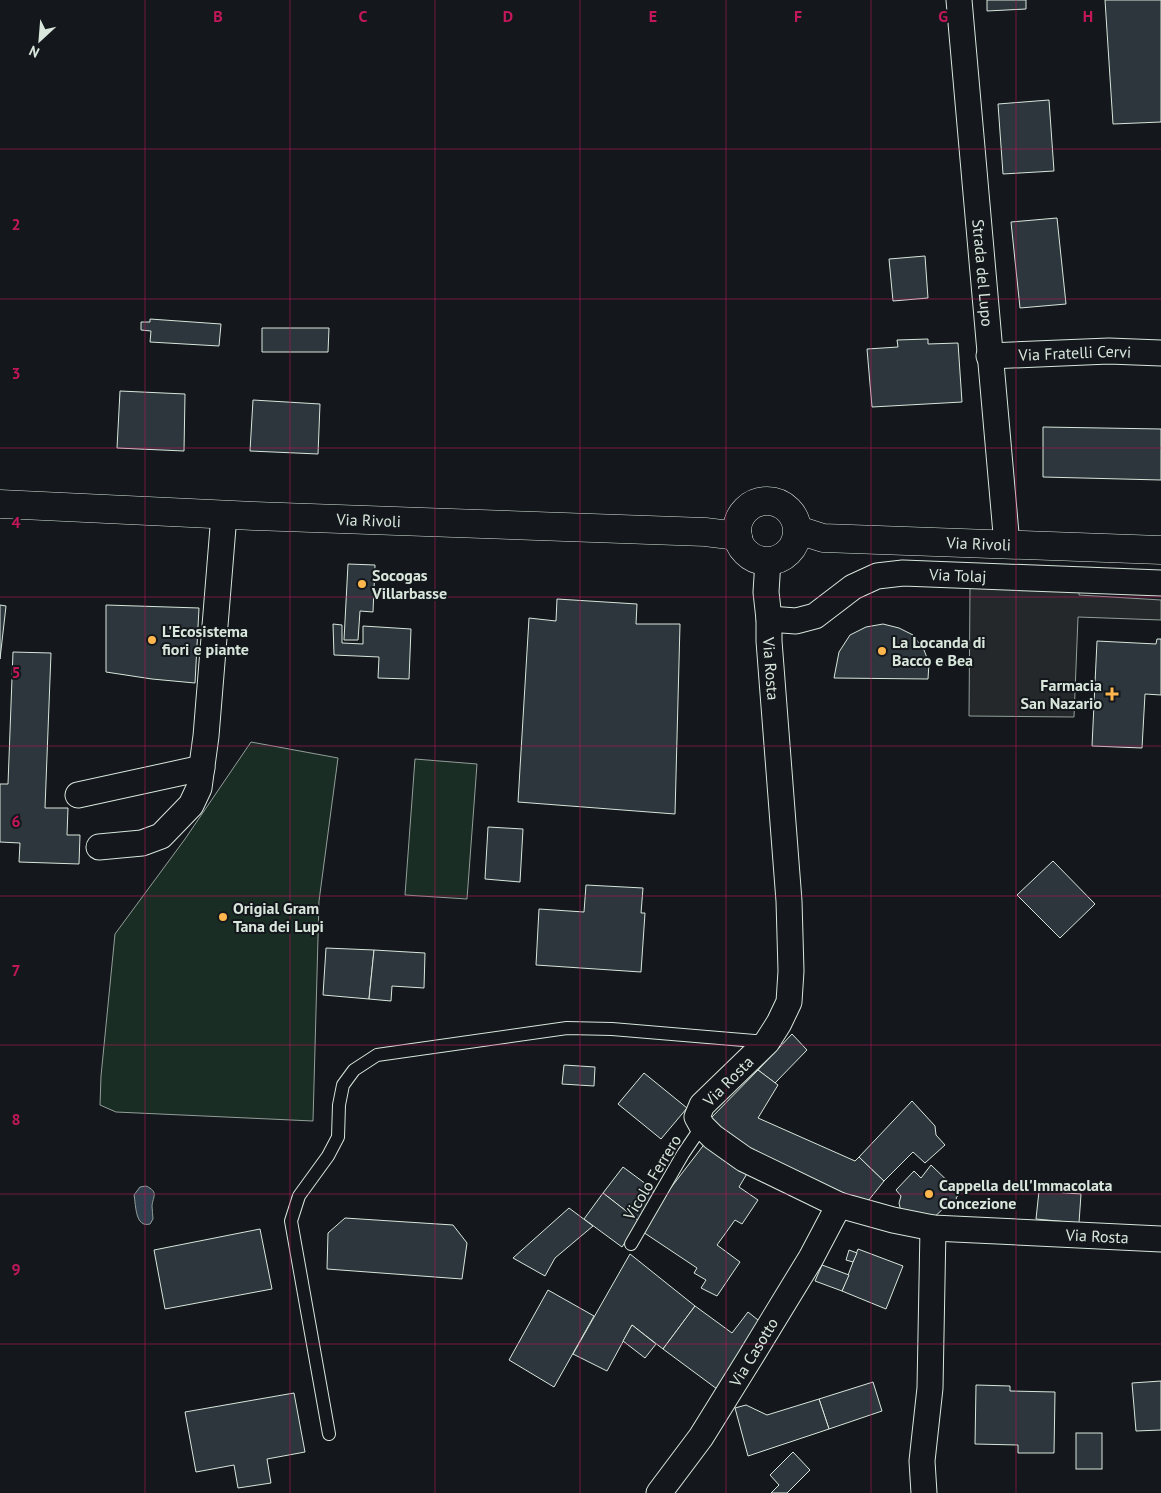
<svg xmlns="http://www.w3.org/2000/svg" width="1161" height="1493" font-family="'PT Sans',sans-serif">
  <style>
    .green { fill: #1a2d24; stroke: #939e99 }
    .parking { fill: #24282b; stroke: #939e99 }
    .water { fill: #2f3f4d; stroke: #939e99 }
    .building { fill: #2c363c; stroke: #d8e6dc }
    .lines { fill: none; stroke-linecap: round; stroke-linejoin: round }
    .lane-casing { stroke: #d8e6dc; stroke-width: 14 }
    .street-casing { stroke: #d8e6dc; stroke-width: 27 }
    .secondary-casing { stroke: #d8e6dc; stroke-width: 29 }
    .lane { stroke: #14181c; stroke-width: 12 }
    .street { stroke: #14181c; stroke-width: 25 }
    .secondary { stroke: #14181c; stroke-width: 28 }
    .grid { fill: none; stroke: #c2185b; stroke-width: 1; stroke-opacity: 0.55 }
    .poi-dot { fill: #ffb74d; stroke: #14181c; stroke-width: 2 }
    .labels { text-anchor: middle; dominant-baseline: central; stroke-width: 4; stroke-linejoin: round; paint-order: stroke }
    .street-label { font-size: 16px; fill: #d8e6dc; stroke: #14181c }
    .poi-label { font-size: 16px; font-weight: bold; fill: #d8e6dc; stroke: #14181c; text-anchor: start }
    .grid-label { font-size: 16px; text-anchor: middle; font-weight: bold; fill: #c2185b; stroke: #14181c; stroke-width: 4; stroke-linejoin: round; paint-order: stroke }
  </style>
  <rect width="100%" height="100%" fill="#14181c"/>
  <g class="green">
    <polygon points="251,742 338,758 319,901 313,1121 116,1112 100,1105 101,1076 115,934 185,839"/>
    <polygon points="415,759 477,764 467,899 405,895"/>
  </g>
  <polygon class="parking" points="970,587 1079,590 1079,595 1161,600 1161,620 1078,617 1074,717 969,716"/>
  <path class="water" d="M146,1186C159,1192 153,1196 152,1206C152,1210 153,1215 153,1219L150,1224C135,1228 136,1205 134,1195L140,1187Z"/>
  <g class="building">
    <polygon points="987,0 1026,0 1026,9 987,11"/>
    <polygon points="1105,0 1161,0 1161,122 1113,124"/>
    <polygon points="1049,100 1054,171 1003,174 998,104"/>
    <polygon points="1057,218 1066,304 1020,308 1011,222"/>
    <polygon points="925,256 928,298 893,301 889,259"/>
    <polygon points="150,319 221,324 219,346 150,342 151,331 141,330 141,322 150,322"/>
    <polygon points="262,328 329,328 328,352 262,352"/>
    <polygon points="928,339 928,344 958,343 962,402 872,407 867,349 898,347 897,340"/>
    <polygon points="120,391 185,394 184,451 117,448"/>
    <polygon points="253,400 320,404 318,454 250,451"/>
    <polygon points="1043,427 1161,429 1161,480 1043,477"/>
    <polygon points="348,564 375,565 373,612 360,611 358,640 344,640"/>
    <polygon points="557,599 637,604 636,624 680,624 675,814 518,802 529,618 556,621"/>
    <polygon points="0,605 6,606 0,659"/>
    <polygon points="106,605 199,608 195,683 152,679 106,672"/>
    <polygon points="333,624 342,625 342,643 363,644 363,626 411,629 409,679 378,678 379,657 334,655"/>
    <polygon points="883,624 899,628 913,635 924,650 929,663 928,679 834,678 839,652 850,635 866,627"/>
    <polygon points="1157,639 1161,639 1161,695 1145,694 1142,748 1092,746 1097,641 1156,644"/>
    <polygon points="13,652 51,653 45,808 68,808 67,835 80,835 79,864 19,862 20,843 0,842 0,784 8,784"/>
    <polygon points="488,827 523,829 520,882 485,879"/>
    <polygon points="1053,861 1095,904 1060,938 1017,895"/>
    <polygon points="586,885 643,888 641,913 645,913 641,972 536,965 539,909 584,912"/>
    <polygon points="326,948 374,950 369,999 323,995"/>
    <polygon points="374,950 425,953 424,988 392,986 391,1001 369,999"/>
    <polygon points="792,1034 807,1050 775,1083 758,1070"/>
    <polygon points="564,1065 595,1067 594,1086 562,1084"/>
    <polygon points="758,1070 778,1085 758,1118 855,1161 859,1157 884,1181 864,1206 741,1150 708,1121"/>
    <polygon points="644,1073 687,1108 661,1139 618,1104"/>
    <polygon points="912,1101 935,1126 936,1135 945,1145 925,1163 913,1152 884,1181 859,1157"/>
    <polygon points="706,1142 748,1172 739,1187 758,1200 742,1224 735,1220 717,1245 740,1262 717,1296 701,1288 706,1280 694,1273 697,1268 643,1232 653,1211"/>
    <polygon points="931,1165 960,1193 956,1198 958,1201 950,1210 946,1206 929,1222 901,1212 899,1203 901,1196 896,1190 914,1171 921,1178"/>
    <polygon points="623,1167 654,1190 651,1201 639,1221 603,1193"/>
    <polygon points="1039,1191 1081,1194 1079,1223 1036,1219"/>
    <polygon points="603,1193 639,1221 622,1247 584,1219"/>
    <polygon points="569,1208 593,1226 555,1258 545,1276 513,1258"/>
    <polygon points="345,1218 453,1225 467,1243 462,1279 327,1269 328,1233"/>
    <polygon points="260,1229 272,1289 165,1309 154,1250"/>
    <polygon points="858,1249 903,1266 886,1309 842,1291"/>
    <polygon points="849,1250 857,1253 853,1262 846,1260"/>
    <polygon points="630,1254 695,1306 663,1349 632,1325 607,1371 573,1354"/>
    <polygon points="822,1265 849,1275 842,1291 815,1281"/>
    <polygon points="548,1290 594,1316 554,1387 509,1360"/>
    <polygon points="695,1306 732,1333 748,1312 763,1324 717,1389 663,1349"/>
    <polygon points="632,1325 656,1344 645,1358 623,1341"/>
    <polygon points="1161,1381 1161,1430 1136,1431 1132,1383"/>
    <polygon points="873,1382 882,1411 829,1429 819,1399"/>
    <polygon points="976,1385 1010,1386 1010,1391 1055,1392 1054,1453 1018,1453 1018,1445 975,1444"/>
    <polygon points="294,1393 305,1452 267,1459 271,1483 238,1488 234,1465 196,1472 185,1412"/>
    <polygon points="819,1399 829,1429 748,1456 735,1408 746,1405 767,1415"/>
    <rect x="1076" y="1433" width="26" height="36"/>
    <polygon points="793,1452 810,1470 787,1493 771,1493 779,1485 770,1475"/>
  </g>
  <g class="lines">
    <g class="lane-casing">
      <g id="lane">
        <polyline points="631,1244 683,1154 702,1126"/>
        <polyline points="329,1434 291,1221 299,1196 328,1156 338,1137 339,1105 343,1085 354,1070 377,1055 567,1028 612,1029 767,1042"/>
      </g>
    </g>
    <g class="street-casing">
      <g id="street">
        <path id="s1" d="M959,0L1007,545"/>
        <path id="s2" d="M989,356L1109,351L1161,353"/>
        <path id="s3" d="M768,561L766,592L769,619V641L789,901L791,971L789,1002L779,1023L767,1042L702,1105L697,1117L702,1126L713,1137L744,1159L839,1205L893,1220L933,1228L1161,1239"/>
        <path id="s4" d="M769,619L796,621L815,616L853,587L877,576L903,573L1161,583"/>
        <polyline points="78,795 202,768"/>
        <polyline points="99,847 142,843 161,836 191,805 199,788 206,736 224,515"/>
        <path id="s5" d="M659,1493L701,1437L750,1358L811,1258L839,1205"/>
        <polyline points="924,1493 922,1461 930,1388 933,1228"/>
      </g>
    </g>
    <g class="secondary-casing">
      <g id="secondary">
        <circle cx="767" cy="531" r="30"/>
        <path id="s6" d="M0,504L254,516L705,532L738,536"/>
        <path id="s7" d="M798,530L823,538L1161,550"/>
      </g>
    </g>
    <use href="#lane" class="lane"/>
    <use href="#street" class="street"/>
    <use href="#secondary" class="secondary"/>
  </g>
  <path class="grid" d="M145,0V1493M290,0V1493M435,0V1493M580,0V1493M726,0V1493M871,0V1493M1016,0V1493M0,149H1161M0,299H1161M0,448H1161M0,597H1161M0,746H1161M0,896H1161M0,1045H1161M0,1194H1161M0,1344H1161"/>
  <g class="poi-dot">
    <circle cx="362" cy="584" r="5"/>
    <circle cx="152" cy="640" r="5"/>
    <circle cx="882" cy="651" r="5"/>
    <path d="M1109.5 686.5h5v5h5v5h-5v5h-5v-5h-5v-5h5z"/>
    <circle cx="223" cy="917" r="5"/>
    <circle cx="929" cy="1194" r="5"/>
  </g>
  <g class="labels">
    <g class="street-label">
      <text stroke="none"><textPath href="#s1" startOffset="274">Strada del Lupo</textPath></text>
      <text stroke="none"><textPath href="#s2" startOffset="86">Via Fratelli Cervi</textPath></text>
      <text stroke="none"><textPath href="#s6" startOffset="369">Via Rivoli</textPath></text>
      <text stroke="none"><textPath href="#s7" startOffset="182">Via Rivoli</textPath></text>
      <text stroke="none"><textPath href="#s4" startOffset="202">Via Tolaj</textPath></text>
      <text stroke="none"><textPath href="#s3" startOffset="108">Via Rosta</textPath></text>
      <text transform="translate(728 1081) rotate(-45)">Via Rosta</text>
      <text transform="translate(652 1177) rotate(-59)">Vicolo Ferrero</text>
      <text stroke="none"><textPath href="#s3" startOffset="1022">Via Rosta</textPath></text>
      <text stroke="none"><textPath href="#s5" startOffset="170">Via Casotto</textPath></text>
    </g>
    <g class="poi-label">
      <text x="372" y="575">Socogas<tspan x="372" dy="18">Villarbasse</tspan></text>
      <text x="162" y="631">L'Ecosistema<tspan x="162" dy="18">fiori e piante</tspan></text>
      <text x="892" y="642">La Locanda di<tspan x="892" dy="18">Bacco e Bea</tspan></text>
      <text x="1102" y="685" text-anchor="end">Farmacia<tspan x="1102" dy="18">San Nazario</tspan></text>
      <text x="233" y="908">Origial Gram<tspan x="233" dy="18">Tana dei Lupi</tspan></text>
      <text x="939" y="1185">Cappella dell'Immacolata<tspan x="939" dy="18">Concezione</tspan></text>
    </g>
  </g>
  <g class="grid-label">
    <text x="218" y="22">B</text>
    <text x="363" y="22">C</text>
    <text x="508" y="22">D</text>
    <text x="653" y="22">E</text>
    <text x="798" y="22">F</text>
    <text x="943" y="22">G</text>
    <text x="1088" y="22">H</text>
    <text x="16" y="230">2</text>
    <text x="16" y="379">3</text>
    <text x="16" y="528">4</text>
    <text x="16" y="678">5</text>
    <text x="16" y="827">6</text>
    <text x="16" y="976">7</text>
    <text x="16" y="1125">8</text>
    <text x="16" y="1275">9</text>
  </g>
  <g transform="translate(40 40) rotate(206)" stroke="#14181c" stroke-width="4" paint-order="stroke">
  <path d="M0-4L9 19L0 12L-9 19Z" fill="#d8e6dc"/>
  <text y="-8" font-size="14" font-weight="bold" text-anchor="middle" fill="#d8e6dc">N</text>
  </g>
</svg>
